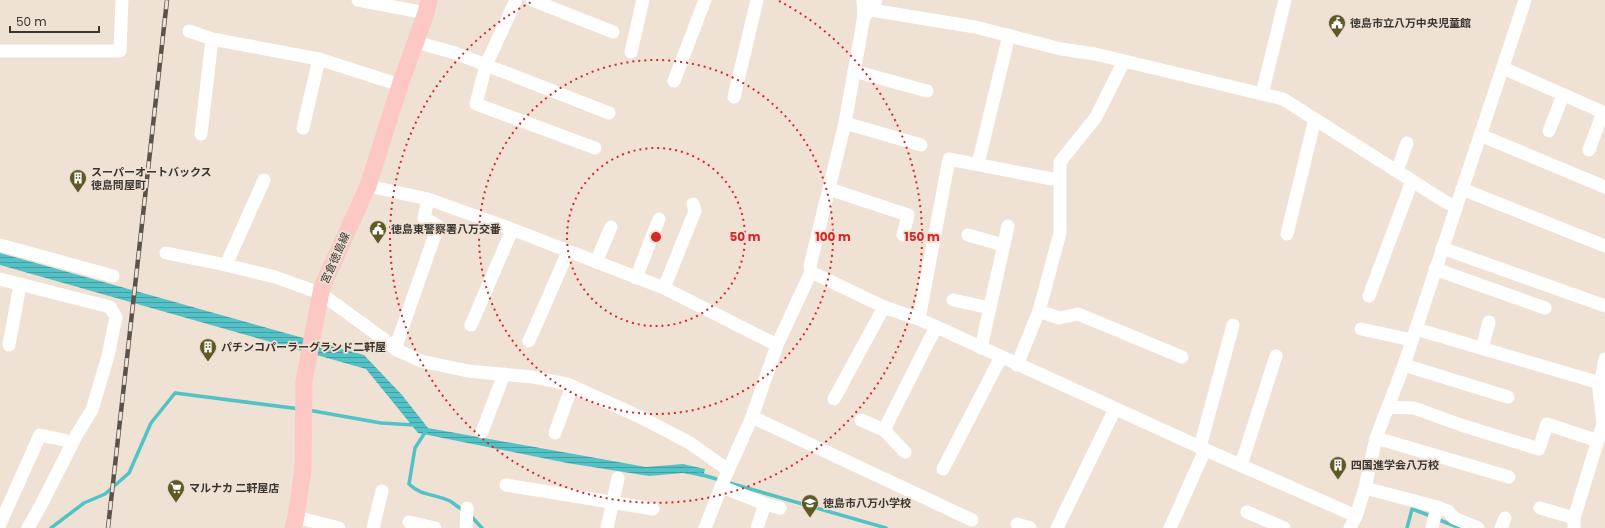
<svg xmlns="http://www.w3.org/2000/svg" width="1605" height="528" font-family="Poppins,'Noto Sans JP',sans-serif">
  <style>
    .water { fill: url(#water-rules) }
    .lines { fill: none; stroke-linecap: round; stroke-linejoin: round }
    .stream { stroke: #53c2c6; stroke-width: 3.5 }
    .minor { stroke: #fff; stroke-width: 13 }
    .major { stroke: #fdc8c3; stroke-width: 17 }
    .rail-casing { stroke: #5a534d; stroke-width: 4.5 }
    .rail { stroke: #efe1d3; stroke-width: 3; stroke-dasharray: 9; stroke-linecap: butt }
    .ring { fill: none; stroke: #d62828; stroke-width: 2; stroke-dasharray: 2 4 }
    .labels { text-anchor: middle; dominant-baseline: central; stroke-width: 3.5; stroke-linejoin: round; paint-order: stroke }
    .poi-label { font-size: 11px; font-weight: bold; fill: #3a3530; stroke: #efe1d3; text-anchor: start }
    .street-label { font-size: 11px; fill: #3a3530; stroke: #efe1d3 }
    .centre { fill: #d62828; stroke: #efe1d3; stroke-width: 2 }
    .ring-label { font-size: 12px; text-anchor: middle; font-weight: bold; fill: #d62828; stroke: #efe1d3; stroke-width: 3.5; stroke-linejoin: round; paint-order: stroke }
  </style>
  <defs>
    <pattern id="water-rules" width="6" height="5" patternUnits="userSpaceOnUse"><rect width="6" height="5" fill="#53c2c6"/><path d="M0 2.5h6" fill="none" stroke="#469ea1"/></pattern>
  </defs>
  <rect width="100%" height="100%" fill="#efe1d3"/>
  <polygon class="water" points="0,253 364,355 402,395 428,428 646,467 683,464 705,469 703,477 683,473 649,476 567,463 418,433 366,369 0,265"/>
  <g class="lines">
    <g class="stream">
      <polyline points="308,410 381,423 415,425"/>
      <path d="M426,431L415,448L409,484C421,496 436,494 450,501C455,504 459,508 464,511"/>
      <polyline points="699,474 720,480"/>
      <polyline points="726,482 886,528"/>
      <polyline points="470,515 482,528"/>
      <polyline points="1437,519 1460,528"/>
      <polyline points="51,528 84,503 105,494 129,473 151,423 175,393 300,409"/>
      <polyline points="1407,528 1412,509 1431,516"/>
    </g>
    <g class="minor">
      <polyline points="358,0 426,13"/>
      <polyline points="532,0 613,32"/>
      <polyline points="863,0 864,16"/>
      <polyline points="871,10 975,27 1061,49 1095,54 1283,99 1444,201 1456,207"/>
      <polyline points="189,31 212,39 319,59 400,85"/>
      <polyline points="416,42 455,53 486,65 516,0"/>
      <polyline points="0,51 120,51 122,0"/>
      <polyline points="631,52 643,0"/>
      <polyline points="1503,68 1605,113"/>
      <polyline points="854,71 927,91"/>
      <polyline points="674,81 705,0"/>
      <polyline points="1262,94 1285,0"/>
      <polyline points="734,97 757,0"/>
      <polyline points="845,123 921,145"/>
      <polyline points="303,128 319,59"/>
      <polyline points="1549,131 1563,95"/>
      <polyline points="201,134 212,39"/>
      <polyline points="1480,135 1605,187"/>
      <polyline points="595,148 476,104 486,65 609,113"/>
      <polyline points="1589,150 1603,112"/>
      <polyline points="978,164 1009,35"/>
      <polyline points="1397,171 1407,143"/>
      <polyline points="264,180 226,265 275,277 320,293 389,343 395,349 421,361 468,371 533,377 567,384 640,417 690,443 728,470"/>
      <polyline points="368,186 428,199 509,228 664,288 777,345"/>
      <polyline points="829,189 908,215 903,235"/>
      <polyline points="1462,189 1605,246"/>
      <polyline points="1287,234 1315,119"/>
      <polyline points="968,235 1003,245"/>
      <polyline points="0,245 113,276"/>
      <polyline points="1442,248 1605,306"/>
      <polyline points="166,253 226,265"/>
      <polyline points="596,262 611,227"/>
      <polyline points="1435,269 1545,308"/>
      <polyline points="811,272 884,307 919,319 1215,454 1356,516"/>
      <polyline points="636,278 659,219"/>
      <polyline points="0,279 110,307 116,317 108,356 92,410 77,434 41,505 28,528"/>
      <polyline points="664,288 695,211 693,204"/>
      <polyline points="1369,296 1412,181"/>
      <polyline points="953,300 990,308"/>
      <polyline points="1039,311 1060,233 1060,162 1096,117 1124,61"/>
      <polyline points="919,319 949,159 1052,179"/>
      <polyline points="471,325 512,230"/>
      <polyline points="1361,329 1412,340"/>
      <polyline points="1416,329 1600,383"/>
      <polyline points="529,341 568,252"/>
      <polyline points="9,345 20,285"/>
      <polyline points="981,348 1008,226"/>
      <polyline points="1482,348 1489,322"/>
      <polyline points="395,349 438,226 424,218 428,199"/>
      <polyline points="1017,365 1039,311 1059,318 1078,314 1182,357"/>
      <polyline points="1404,365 1508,397"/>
      <polyline points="834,399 884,307"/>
      <polyline points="1388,407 1414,408 1461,425 1539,449 1547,424 1598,441"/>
      <polyline points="752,417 972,520"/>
      <polyline points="861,420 884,430 905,452"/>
      <polyline points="884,430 936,327"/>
      <polyline points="482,432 504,374"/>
      <polyline points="555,433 572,386"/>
      <polyline points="1376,438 1509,477"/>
      <polyline points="1200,447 1233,325"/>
      <polyline points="1241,465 1276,356"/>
      <polyline points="943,469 1001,357"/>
      <polyline points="506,485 653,509"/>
      <polyline points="722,487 765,504 780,508"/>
      <polyline points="1365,488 1437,507 1432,528"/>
      <polyline points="1437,507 1448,511 1454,518 1478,528"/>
      <polyline points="1540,508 1574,518"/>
      <polyline points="1247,512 1284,528"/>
      <polyline points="296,517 339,528"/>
      <polyline points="409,522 435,528"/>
      <polyline points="0,524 40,435 64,440"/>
      <polyline points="1017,524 1030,528"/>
      <polyline points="373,528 382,491"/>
      <polyline points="466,528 467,508"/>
      <polyline points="607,528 618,478"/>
      <polyline points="705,528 723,482 752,417 777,345 811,272 810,266 845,123 864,16 871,10 876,0"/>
      <polyline points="757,528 765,504"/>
      <polyline points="1057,528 1115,409"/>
      <polyline points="1170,528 1205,450"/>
      <polyline points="1350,528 1356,516 1365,488 1376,438 1404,365 1525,0"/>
      <polyline points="1501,528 1505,518"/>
      <polyline points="1574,528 1574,518 1603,424 1599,390 1605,359"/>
    </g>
    <polyline class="major" points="293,528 296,517 303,469 304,381 322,287 368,186 400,85 426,13 429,0"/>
    <g class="rail-casing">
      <polyline id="rail" points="108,528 167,0"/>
    </g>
    <use href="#rail" class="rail"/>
  </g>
  <g class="ring">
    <circle cx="656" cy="237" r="89"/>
    <circle cx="656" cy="237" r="177"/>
    <path d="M779 1A266 266 0 1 1 533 1"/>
  </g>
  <defs>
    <g id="civic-pin" transform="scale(0.9)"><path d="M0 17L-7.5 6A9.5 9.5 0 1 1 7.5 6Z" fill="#5f5926" stroke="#efe1d3"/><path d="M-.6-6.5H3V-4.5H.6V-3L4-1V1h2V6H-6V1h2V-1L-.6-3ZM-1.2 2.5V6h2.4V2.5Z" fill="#fff"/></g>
    <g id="building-pin" transform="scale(0.9)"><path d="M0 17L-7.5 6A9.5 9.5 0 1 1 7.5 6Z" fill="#5f5926" stroke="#efe1d3"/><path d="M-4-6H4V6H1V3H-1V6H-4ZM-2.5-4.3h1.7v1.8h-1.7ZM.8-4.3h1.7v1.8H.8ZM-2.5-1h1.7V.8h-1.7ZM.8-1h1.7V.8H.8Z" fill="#fff"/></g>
    <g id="supermarket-pin" transform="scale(0.9)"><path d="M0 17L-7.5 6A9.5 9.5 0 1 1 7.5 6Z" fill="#5f5926" stroke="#efe1d3"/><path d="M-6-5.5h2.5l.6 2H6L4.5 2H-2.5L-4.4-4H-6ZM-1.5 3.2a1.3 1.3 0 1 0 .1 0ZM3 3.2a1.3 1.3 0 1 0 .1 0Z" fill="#fff"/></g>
    <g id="school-pin" transform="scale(0.9)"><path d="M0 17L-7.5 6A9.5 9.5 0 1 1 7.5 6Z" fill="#5f5926" stroke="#efe1d3"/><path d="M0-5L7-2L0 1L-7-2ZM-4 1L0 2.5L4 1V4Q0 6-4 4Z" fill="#fff"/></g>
  </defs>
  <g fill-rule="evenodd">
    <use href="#civic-pin" x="1337" y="23"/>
    <use href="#building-pin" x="78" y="178"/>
    <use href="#civic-pin" x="378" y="229"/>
    <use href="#building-pin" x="208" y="347"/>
    <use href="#building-pin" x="1338" y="465"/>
    <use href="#supermarket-pin" x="176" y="488"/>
    <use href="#school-pin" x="810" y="503"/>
  </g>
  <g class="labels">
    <g class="poi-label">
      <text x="1350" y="23">徳島市立八万中央児童館</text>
      <text x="91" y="172">スーパーオートバックス<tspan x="91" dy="13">徳島問屋町</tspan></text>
      <text x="391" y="229">徳島東警察署八万交番</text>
      <text x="221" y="347">パチンコパーラーグランド二軒屋</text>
      <text x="1351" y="465">四国進学会八万校</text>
      <text x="189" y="488">マルナカ 二軒屋店</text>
      <text x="823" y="503">徳島市八万小学校</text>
    </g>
    <g class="street-label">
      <text transform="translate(335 258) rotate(-66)">宮倉徳島線</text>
    </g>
  </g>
  <circle cx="656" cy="237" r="6" class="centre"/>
  <g class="ring-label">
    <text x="745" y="241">50 m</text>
    <text x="833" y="241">100 m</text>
    <text x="922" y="241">150 m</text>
  </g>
  <path d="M10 26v6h89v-6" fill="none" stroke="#3a3530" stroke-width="2"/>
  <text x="16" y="26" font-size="12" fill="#3a3530" stroke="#efe1d3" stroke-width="3" paint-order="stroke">50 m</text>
</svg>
